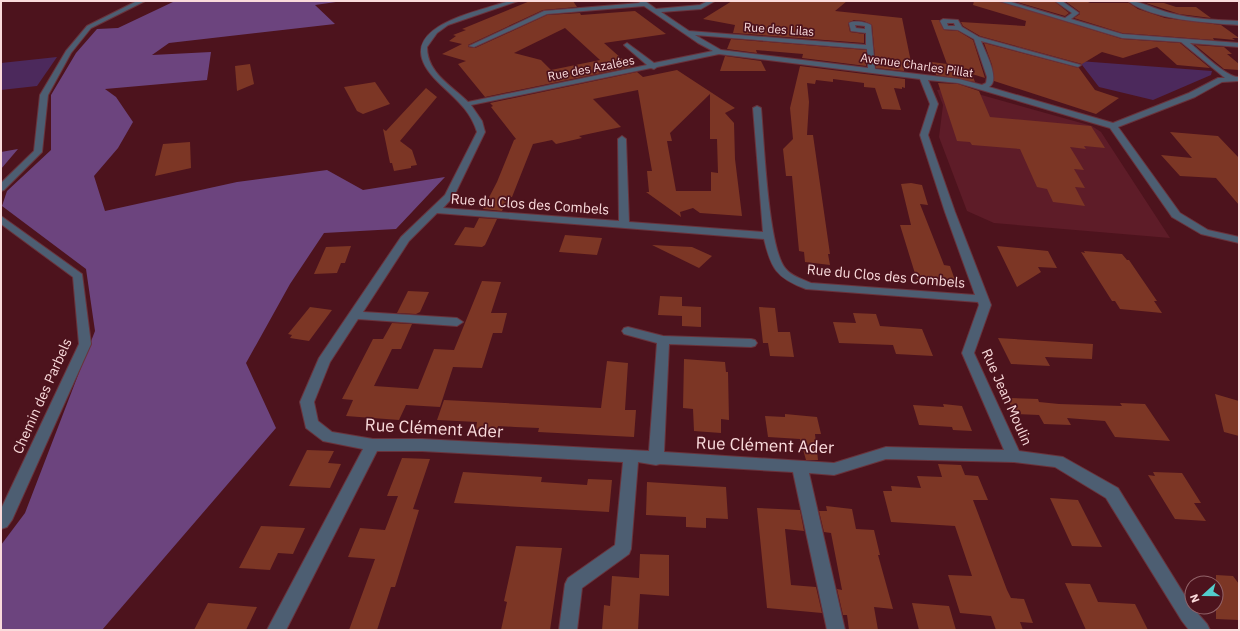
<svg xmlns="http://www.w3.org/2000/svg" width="1240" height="631" font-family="'IBM Plex Sans',sans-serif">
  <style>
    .built { fill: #5e1c28 }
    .green { fill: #4c295c }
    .forest { fill: #6c447e }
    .building { fill: #7c3625; fill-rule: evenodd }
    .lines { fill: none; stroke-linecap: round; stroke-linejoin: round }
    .minor-casing { stroke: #69333c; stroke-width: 2 }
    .minor { fill: #4d5e72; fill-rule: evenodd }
    .labels { text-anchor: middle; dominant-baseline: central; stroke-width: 3.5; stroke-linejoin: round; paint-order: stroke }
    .far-street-label { font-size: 12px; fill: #fadbdc; stroke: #4d131d }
    .street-label { font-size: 14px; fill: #fadbdc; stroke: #4d131d }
    .near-street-label { font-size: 17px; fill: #fadbdc; stroke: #4d131d }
  </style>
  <rect width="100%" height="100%" fill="#4d131d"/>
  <polygon class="built" points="953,87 1092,126 1101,132 1170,238 994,223 967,211 939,137 943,105 937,90"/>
  <g class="green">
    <polygon points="57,57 37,86 1,90 1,63"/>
    <polygon points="1079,61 1212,71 1211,75 1153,100 1099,87"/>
  </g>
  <g class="forest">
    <polygon points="175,1 343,1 315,5 335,24 169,43 152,55 211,52 207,80 105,89 116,97 133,122 118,148 94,176 105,211 237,182 327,170 363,190 445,177 396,229 324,233 290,284 246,363 276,428 102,630 1,630 1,545 25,513 95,331 86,269 2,206 7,191 51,150 51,95 76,53 97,29 118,28"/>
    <polygon points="18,149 1,169 1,152"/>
  </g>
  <g class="building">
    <path d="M530,1H573L577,7L543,10L468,45V47L475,48L547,15L580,13L581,15L635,11L666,34L604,43L631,67L485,97L458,64L466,61L442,54L462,44L449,41L456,36L453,35L466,30L462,29ZM565,28L600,60L551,70L541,60L514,53Z"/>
    <polygon points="732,1 847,1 835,11 902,18 912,67 904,66 904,71 876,68 872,25 864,21 854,20 848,23 850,32 864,34 864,43 733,33 735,25 703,19"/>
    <polygon points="974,1 998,1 1122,39 1180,43 1210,68 1177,65 1157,47 1123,58 1102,52 1082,64 980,36 963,26 961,22 1025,26 1026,21 973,5"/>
    <polygon points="1013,1 1054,1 1069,13 1065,16"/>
    <polygon points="1065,1 1086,1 1090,3 1129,3 1138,9 1165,18 1221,25 1239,38 1232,38 1235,40 1213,38 1214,40 1122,33 1074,18 1080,14 1080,12"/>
    <polygon points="1146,3 1164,3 1176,7 1196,7 1211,18 1179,14"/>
    <polygon points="931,20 939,20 944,30 958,31 973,40 985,78 972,74 975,82 936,75 932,62 947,64"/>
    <polygon points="731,39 866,50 866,66 802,58 803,54 756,50 757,53 727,49"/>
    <polygon points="984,43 1079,68 1095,90 1119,98 1096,114 994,81 992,65"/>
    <polygon points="1195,45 1224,47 1232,54 1227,54 1239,64 1239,70 1224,69"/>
    <polygon points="725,56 761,61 766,71 720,71"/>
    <polygon points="250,64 254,84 237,91 235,66"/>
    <polygon points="800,66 905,79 905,88 902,87 902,89 894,88 901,110 882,109 875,88 864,87 864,83 833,79 833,82 816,80 815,84 807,83 809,102 807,135 813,135 830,254 828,254 830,265 805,262 804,252 799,251 792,176 786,176 783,149 793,139 790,108"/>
    <path d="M677,70L735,108L725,113L734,123L735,159L742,216L700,213L693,208L680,212L681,217L646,192H649L647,171H652L638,90L593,99L621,127L579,136L582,138L556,144L552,140L533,144L512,197H508L502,211L483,209L497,182L514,140L516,139L491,107L493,106L490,103L637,72L643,77ZM710,94V139H717L718,173L711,172V191H676L667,141H672L670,133Z"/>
    <polygon points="375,82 390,104 363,114 357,111 344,87"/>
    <polygon points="938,83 958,84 979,91 990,117 1091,126 1105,148 1084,146 1086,149 1070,147 1084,170 1074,169 1085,188 1075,187 1085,206 1053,202 1047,189 1037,187 1020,149 972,145 970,142 957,141"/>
    <polygon points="426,88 437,97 400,141 412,150 417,165 411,166 411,168 394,171 392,163 390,163 383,129 386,131"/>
    <polygon points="1170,132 1218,136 1239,158 1239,205 1216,178 1180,176 1161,155 1192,158"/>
    <polygon points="190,142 191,168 155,176 163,144"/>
    <polygon points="911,183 922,185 928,205 920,204 944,265 950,266 956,283 917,280 900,225 911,225 901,184"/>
    <polygon points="479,218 497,219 485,245 482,247 454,245 465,227 474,228"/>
    <polygon points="565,235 602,238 597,255 559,252"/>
    <polygon points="652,245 692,247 712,256 699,268"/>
    <polygon points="351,246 345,263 341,263 337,273 314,274 326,247"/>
    <polygon points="997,246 1048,251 1057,268 1038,267 1041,272 1017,287"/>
    <polygon points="1084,251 1122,254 1127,260 1129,260 1157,301 1154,301 1162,313 1120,309 1115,301 1112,301 1081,252 1085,253"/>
    <polygon points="482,281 501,282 491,313 507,313 502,333 493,333 482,368 453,367 440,407 406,405 399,420 346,416 353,400 342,399 373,339 383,339 392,323 412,324 401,349 392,349 374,386 418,389 434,349 454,350"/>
    <polygon points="408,291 429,292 420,312 416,314 397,313"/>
    <polygon points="660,296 682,297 682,306 701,307 701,327 682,326 682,316 658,315"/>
    <polygon points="310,307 332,310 309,341 290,338 292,335 288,334"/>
    <polygon points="759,307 775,308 778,332 790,332 794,357 770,356 768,343 763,343"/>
    <polygon points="853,313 876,314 880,326 922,329 933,356 896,354 893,345 839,343 833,322 856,323"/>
    <polygon points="998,338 1093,344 1092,359 1045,357 1050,366 1011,364"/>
    <polygon points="684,359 725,362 726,372 728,372 729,420 721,419 721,433 694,431 693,409 683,408"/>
    <polygon points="607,361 628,363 625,410 636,410 634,437 538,432 539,428 515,427 498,426 497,430 476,429 477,422 437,420 444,400 601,408"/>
    <polygon points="1215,394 1239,401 1239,436 1224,432"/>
    <polygon points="1007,398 1038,399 1039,402 1059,404 1122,406 1120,403 1145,404 1170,441 1115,437 1105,421 1067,418 1071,425 1044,424 1039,415 1015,414"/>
    <polygon points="943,404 962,406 972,431 953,430 952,427 919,425 913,405 944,407"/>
    <polygon points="785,414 817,417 821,434 815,434 818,460 806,460 800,439 768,437 765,416 785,417"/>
    <polygon points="307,450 334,451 328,463 341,464 330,488 289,486"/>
    <polygon points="402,458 430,459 413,509 419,510 395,587 391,587 377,630 349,630 375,559 348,557 360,528 385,530 398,496 387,496"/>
    <polygon points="938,464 961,465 965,475 978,476 988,500 973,500 1007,590 1011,598 1024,599 1033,623 1020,622 1023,630 996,630 991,616 960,613 948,575 972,576 955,526 891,522 883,491 892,491 891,486 921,488 917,476 942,477"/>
    <polygon points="463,472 542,477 541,482 587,485 588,479 612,480 609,512 454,503"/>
    <polygon points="1153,472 1182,473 1201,503 1194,503 1206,521 1175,519 1148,475 1155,476"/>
    <polygon points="647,482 726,487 728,519 706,518 706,528 686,527 686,517 646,515"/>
    <polygon points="1050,498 1078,500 1102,547 1072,546"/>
    <polygon points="826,506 852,509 856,529 874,530 880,555 878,555 893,609 874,607 878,630 849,630 847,615 843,615 837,589 842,590 831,533 824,532 819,511 827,511"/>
    <polygon points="757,508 800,510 804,531 785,529 791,585 816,587 822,613 767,608"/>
    <polygon points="261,526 305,528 293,554 278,553 270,570 239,568"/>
    <polygon points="516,546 562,548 550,630 501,630 507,602 504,601"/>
    <polygon points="640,554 669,555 669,596 640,594 638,630 602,630 604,605 610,606 612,576 639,578"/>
    <polygon points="1216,575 1233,576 1239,584 1239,620 1216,619"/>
    <polygon points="1065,583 1090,584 1098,602 1135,604 1148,630 1086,630"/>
    <polygon points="208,603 257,607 246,630 194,630"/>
    <polygon points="912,603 949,606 956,630 919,630"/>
  </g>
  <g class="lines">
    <g class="minor-casing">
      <g id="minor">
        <polygon points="137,1 145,1 91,28 71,53 48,95 42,152 4,190 1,191 1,183 34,151 40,95 66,51 87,26"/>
        <path d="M509,1H518L448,25L437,33L427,47C427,73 451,85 468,102L647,65L625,46L624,45L627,43L654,63L713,51L698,43L644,6L547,14L474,47L469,46L544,11L640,3L638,1H645L656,9L700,5L708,1H715L701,9L661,12L689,31L866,45V33L851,31L849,23C854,20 866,22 871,25L875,69L959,79L982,85L986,83L987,77L974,39L958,30L944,29L940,21L943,19L958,20L962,27L979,37L1081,65L1078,67L981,41C985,52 1001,80 989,87L1113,123L1189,93L1218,78H1225L1181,42L1122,38L999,1H1008L1065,18L1072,13L1055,1H1062L1079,13L1071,19L1122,34L1239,43V47L1190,43C1200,51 1227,78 1239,77V81L1222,82L1195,97L1118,127L1180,213L1208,230L1239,237V243L1201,234L1172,217L1110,128L958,83L928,80L938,104L928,135L955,212L991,305L974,353L1019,451L1063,457L1118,488L1192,607L1207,624L1210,630H1189L1182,621L1106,498L1055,467L1014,462L886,459L834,475L809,473L845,630H827L793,472L660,464L656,465L638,462L631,549L629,554L582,588L577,630H559L565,584L568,578L615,545L623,462L422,451H377L286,630H267L363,449L323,441L306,428L300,402L319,358L401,237L445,195L477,132C470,109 454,98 438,82C384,29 473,13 509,1ZM947,23H954L955,26H948ZM855,25L865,26V29L856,28ZM695,35L867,49L868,68L721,50ZM719,54L920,79L930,104L920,135L945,212L975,295L811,283C802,279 791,276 785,268C768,247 764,140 761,108L757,106L753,108L763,232L629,222L626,139L622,136L618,139L619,221L443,208L454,196L485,132L482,121L471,105L651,68L654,69L657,67ZM437,213L764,239C771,268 776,278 806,289L978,302L979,305L962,353L1004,450L886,447L834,463L664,452L669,344L751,347L755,346L757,343L755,340L751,339L663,336L628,327L624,328L622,331L624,334L657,343L649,451L422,439H373L332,432L318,421L314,402L330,362L358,319L457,326L463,322L457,318L363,312L409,241Z"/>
        <path d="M1128,1C1142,1 1156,10 1170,13C1193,19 1216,20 1239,21V25C1209,23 1152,20 1128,1Z"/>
        <polygon points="1,216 82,274 91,344 12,520 7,527 1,529 1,509 79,344 73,277 1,224"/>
      </g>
    </g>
    <use href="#minor" class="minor"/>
  </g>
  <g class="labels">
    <g class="far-street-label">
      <text transform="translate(779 29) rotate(4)">Rue des Lilas</text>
      <text transform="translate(917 65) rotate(8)">Avenue Charles Pillat</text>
      <text transform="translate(591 68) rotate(-11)">Rue des Azalées</text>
    </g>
    <g class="street-label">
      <text transform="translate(530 204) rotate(4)">Rue du Clos des Combels</text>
      <text transform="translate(886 276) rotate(5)">Rue du Clos des Combels</text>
      <text transform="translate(42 396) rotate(-66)">Chemin des Parbels</text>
      <text transform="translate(1007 397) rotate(66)">Rue Jean Moulin</text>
    </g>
    <g class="near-street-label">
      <text transform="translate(434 428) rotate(3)">Rue Clément Ader</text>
      <text transform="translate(765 445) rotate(2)">Rue Clément Ader</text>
    </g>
  </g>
  <rect width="1240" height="631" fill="none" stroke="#fadbdc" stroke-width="4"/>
  <g transform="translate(1204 595) rotate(249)"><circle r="19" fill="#4d131d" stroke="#926369"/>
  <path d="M0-3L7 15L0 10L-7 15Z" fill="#52cdcc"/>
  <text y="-6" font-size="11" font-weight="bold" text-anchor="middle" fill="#fadbdc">N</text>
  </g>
</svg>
